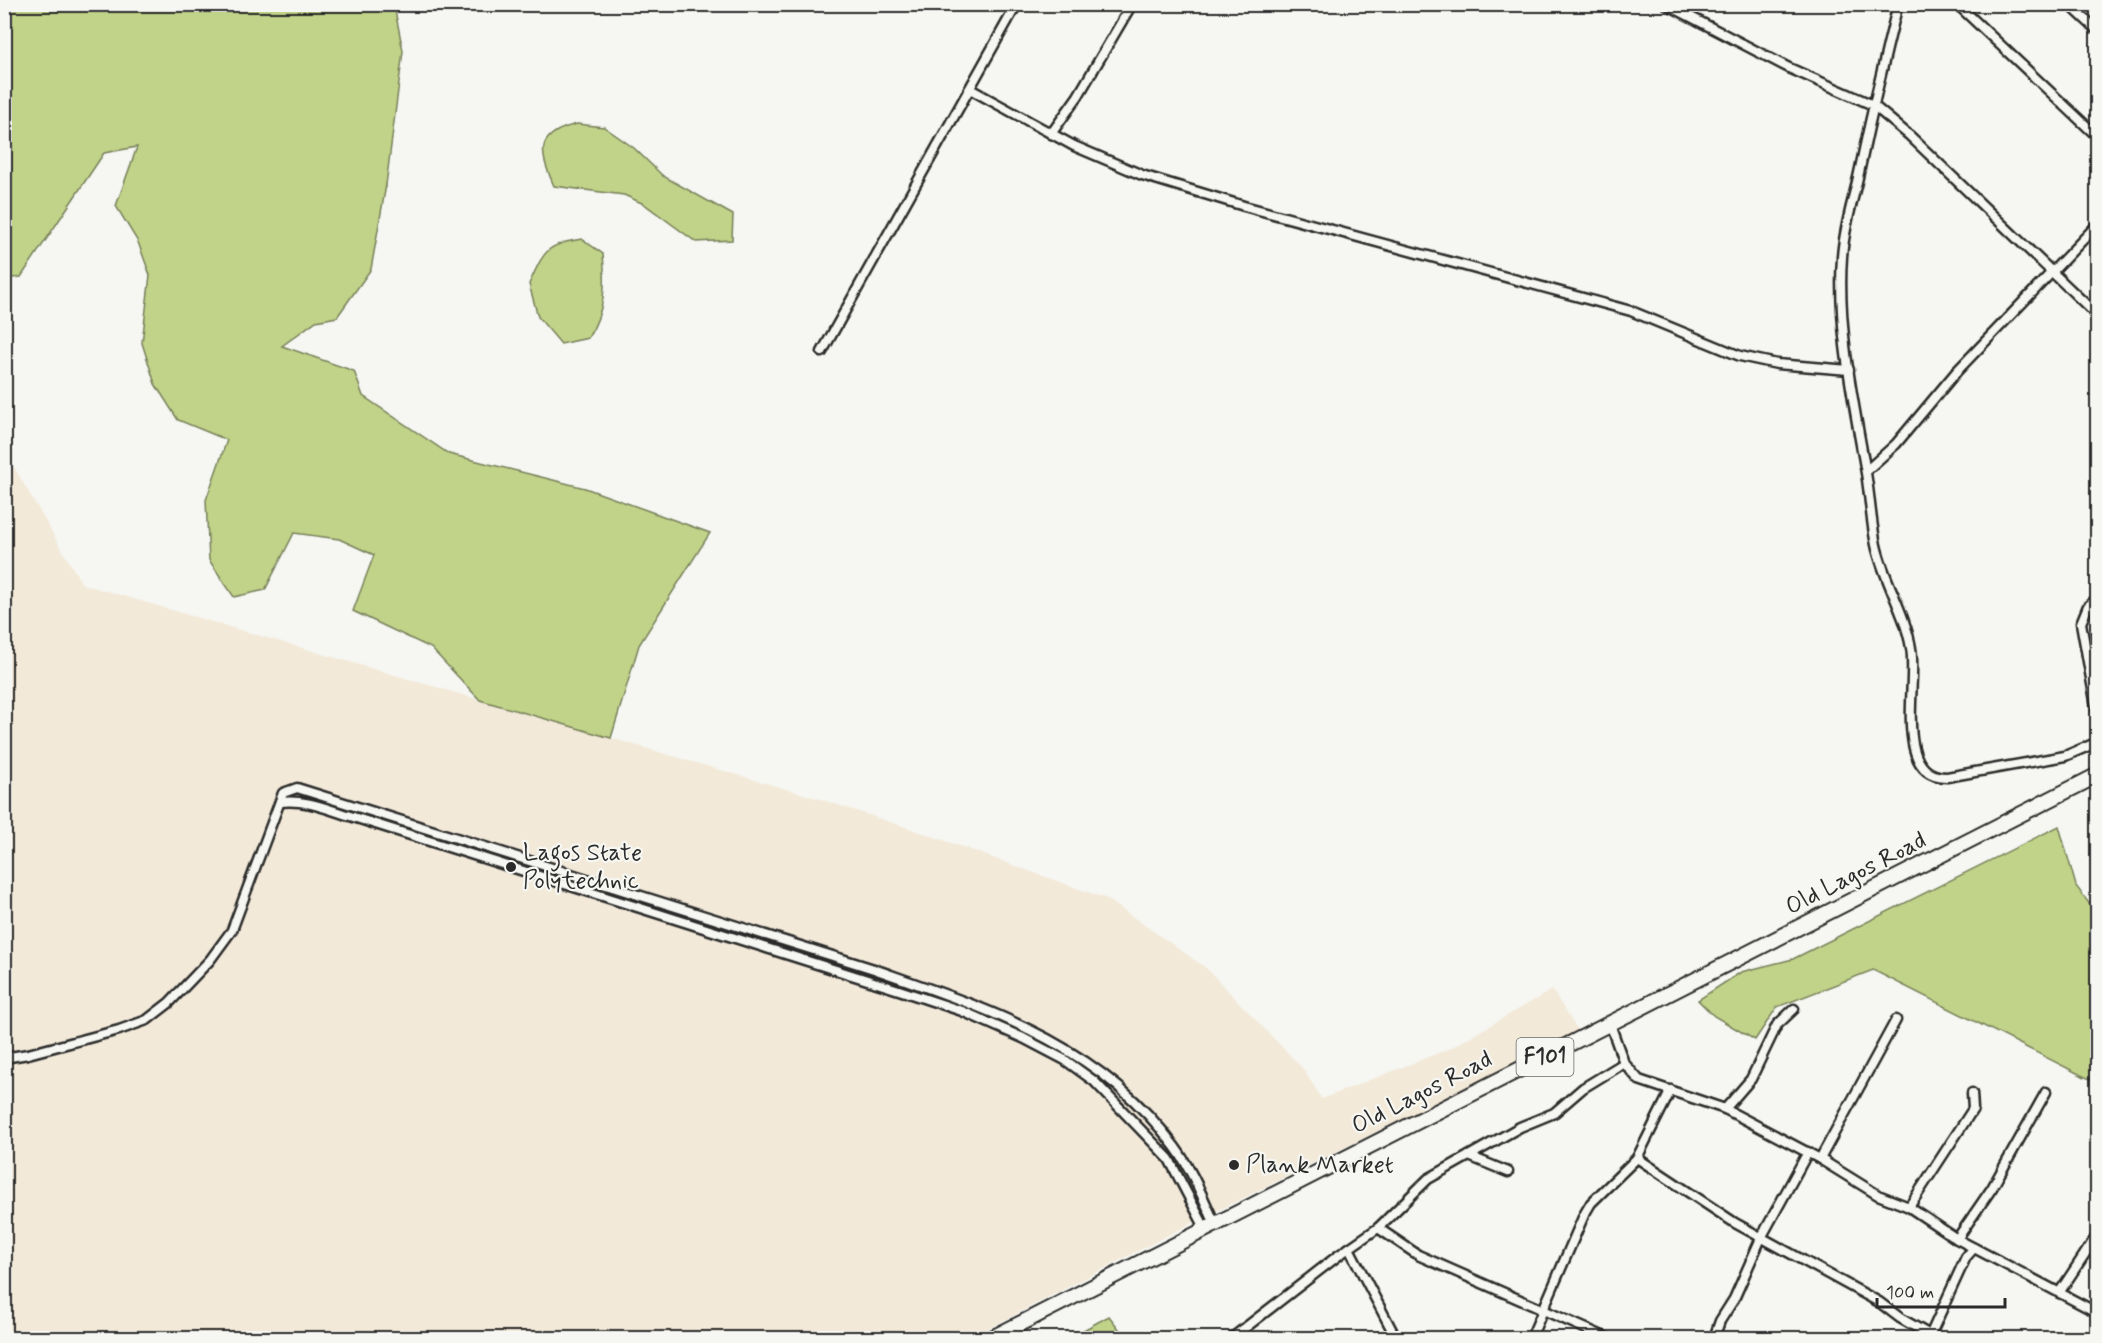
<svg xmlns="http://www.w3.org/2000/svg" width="2102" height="1343" font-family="Mynerve,sans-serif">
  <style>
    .built { fill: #f2e9d8 }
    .green { fill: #c0d388; stroke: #767f5a; stroke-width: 1.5 }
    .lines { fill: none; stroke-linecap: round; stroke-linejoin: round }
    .street-casing { stroke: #2b2b2b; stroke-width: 13 }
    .primary-casing { stroke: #2b2b2b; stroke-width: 18 }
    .street { stroke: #f6f6f2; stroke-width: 8 }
    .primary { stroke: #f6f6f2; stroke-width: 14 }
    .poi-dot { fill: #2b2b2b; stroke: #f6f6f2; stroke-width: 2 }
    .labels { text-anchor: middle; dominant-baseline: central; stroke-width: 4.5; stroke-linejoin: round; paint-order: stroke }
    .shield { fill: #f6f6f2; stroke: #686867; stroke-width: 1.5 }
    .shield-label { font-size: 22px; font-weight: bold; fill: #2b2b2b }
    .poi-label { font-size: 24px; fill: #2b2b2b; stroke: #f6f6f2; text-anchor: start }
    .street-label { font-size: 24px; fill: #2b2b2b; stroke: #f6f6f2 }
  </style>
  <rect width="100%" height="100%" fill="#f6f6f2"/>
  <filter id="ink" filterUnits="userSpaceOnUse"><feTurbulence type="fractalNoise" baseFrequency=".0167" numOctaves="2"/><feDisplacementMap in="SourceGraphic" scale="12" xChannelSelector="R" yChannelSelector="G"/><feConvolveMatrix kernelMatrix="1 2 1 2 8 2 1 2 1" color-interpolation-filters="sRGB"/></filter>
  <g filter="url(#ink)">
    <polygon class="built" points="4,450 82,584 820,799 929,835 1107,899 1206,968 1303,1069 1322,1099 1451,1048 1552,990 1579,1032 1176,1231 970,1338 5,1338"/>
    <g class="green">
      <polygon points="4,5 394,5 403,51 386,185 371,269 337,317 316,321 282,346 354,371 363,396 449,454 585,488 710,533 639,645 611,738 480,700 431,648 353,611 374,555 339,539 294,533 265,590 234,597 209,560 206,500 227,440 178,420 155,384 142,343 150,275 138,242 116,206 137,147 104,153 21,277 5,279"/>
      <path d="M577,124L604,127L634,148L663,176L733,215L732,240L696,242L644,204L624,195L554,186C539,151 535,134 577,124Z"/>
      <path d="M582,239L603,254C606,286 605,311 588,338L561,344L538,317L529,284C544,252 545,244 582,239Z"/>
      <polygon points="2059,826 2076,886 2097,914 2097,1081 2085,1077 1873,970 1777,1007 1755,1040 1714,1016 1698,1000 1741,972 1793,959"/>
      <polygon points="1109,1316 1126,1338 1069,1338"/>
    </g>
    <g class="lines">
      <g class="street-casing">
        <g id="street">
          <polyline points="1666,4 1789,68 1873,105 1910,136 2098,316"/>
          <path d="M1898,4C1884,60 1871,116 1859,173C1853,201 1844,227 1842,257C1837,329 1854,403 1866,473C1870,497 1871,521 1876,545C1884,581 1905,612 1911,648C1918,681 1892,778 1947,777L2065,756L2098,742"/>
          <polyline points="1957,4 2098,137"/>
          <polyline points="2069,4 2098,31"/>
          <polyline points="970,89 1074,146 1142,175 1244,206 1631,311 1740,356 1777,364 1849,370"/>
          <polyline points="1051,134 1078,96 1132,4"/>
          <polyline points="822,352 1017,4"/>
          <polyline points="1866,471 1896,444 1957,371 2098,224"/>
          <polyline points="2098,598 2088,606 2081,623 2098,717"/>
          <path d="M280,802C304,799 325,808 347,815L899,990L962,1011L1023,1038L1065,1060L1094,1081L1169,1159L1205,1228"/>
          <polyline points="1610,1024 1624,1063 1639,1080 1725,1109 1820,1159 1878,1195 1909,1207 1957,1239 2098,1313"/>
          <path d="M4,1058L28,1054L119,1030L147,1020L169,1003L210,960L232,930L283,793L297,788L874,969C990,1010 1099,1044 1175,1147C1192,1170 1203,1198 1215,1224"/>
          <polyline points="1725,1109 1751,1079 1777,1025 1794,1009"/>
          <polyline points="1469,1156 1508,1172"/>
          <polyline points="1637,1158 1735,1223 1879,1302 1900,1318 1935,1338"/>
          <polyline points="1820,1159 1896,1020"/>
          <polyline points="1909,1207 1973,1109 1972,1093"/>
          <polyline points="1378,1228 1418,1255 1607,1338"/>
          <polyline points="1957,1239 1992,1188 2046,1092"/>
          <polyline points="1349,1248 1396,1338"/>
          <polyline points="2059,1293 2098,1234"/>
          <polyline points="1232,1338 1339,1255 1378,1228 1428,1179 1520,1127 1554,1113 1583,1088 1624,1063"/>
          <polyline points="1531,1338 1584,1215 1591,1203 1637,1158 1671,1090"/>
          <polyline points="1714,1338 1720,1321 1734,1299 1761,1238 1808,1152"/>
          <polyline points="1929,1338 1966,1257 1974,1248"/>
        </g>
      </g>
      <g class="primary-casing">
        <polyline id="primary" points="992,1338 2098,775"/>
      </g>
      <use href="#street" class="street"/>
      <use href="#primary" class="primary"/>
    </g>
  </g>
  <g class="poi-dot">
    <circle cx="511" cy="867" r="6"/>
    <circle cx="1234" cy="1165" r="6"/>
  </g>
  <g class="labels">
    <rect class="shield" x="1516.5" y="1038" width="57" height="38" rx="4.5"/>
    <g class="shield-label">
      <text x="1545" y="1057">F101</text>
    </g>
    <g class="poi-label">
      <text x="523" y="853">Lagos State<tspan x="523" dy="28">Polytechnic</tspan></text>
      <text x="1246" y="1165">Plank Market</text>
    </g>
    <g class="street-label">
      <text transform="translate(1856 874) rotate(-27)">Old Lagos Road</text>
      <text transform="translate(1422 1093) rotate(-27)">Old Lagos Road</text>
    </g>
  </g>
  <rect width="2102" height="1343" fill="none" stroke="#f6f6f2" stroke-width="24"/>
  <rect x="12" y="12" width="2078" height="1319" fill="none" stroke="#2b2b2b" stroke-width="2" filter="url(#ink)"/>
  <path d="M1877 1298v9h128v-9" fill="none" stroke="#2b2b2b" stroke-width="3"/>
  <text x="1886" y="1298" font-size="18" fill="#2b2b2b" stroke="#f6f6f2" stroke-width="4.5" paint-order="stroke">100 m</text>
</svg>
